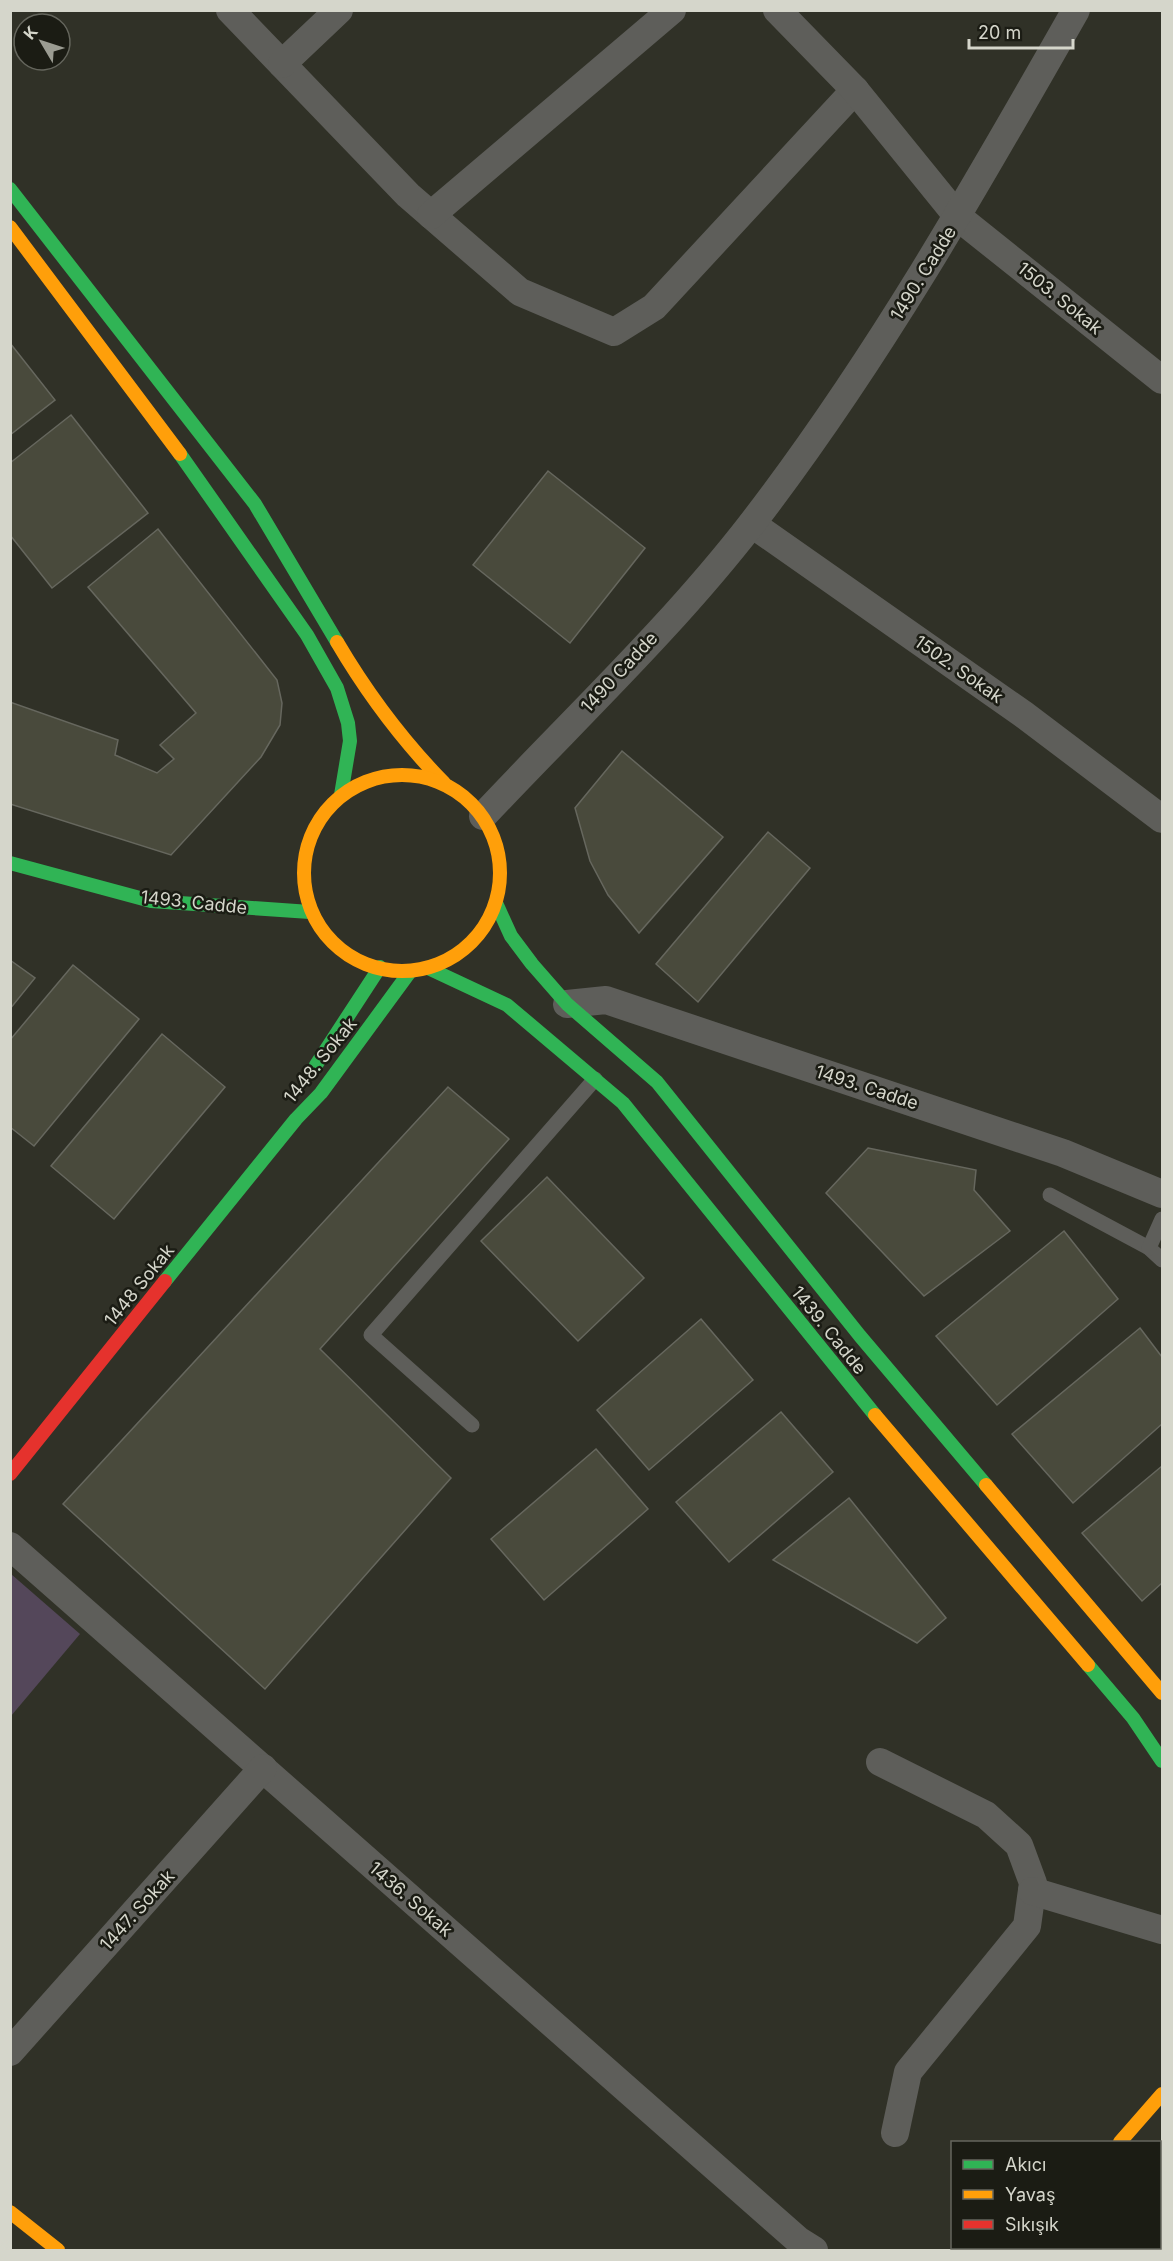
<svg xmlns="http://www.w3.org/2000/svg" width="1173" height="2261" font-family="Inter,sans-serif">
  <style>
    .green { fill: #54475a }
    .building { fill: #494a3c; stroke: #66675e; stroke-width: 1.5 }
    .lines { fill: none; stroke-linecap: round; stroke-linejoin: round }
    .lane { stroke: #5e5e5a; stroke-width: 15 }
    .street { stroke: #5e5e5a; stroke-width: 28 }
    .fast { stroke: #30b455; stroke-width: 14 }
    .slow { stroke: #ff9f0a; stroke-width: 14 }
    .jam { stroke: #e5322d; stroke-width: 14 }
    .labels { text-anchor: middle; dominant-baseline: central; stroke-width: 5; stroke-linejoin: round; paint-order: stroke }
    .street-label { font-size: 18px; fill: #d5d6cb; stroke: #1b1c14 }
  </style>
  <rect width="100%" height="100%" fill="#303127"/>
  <g class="green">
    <polygon points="11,1574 80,1634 11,1716"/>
    <polygon points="1160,2230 1162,2233 1162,2250 1090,2250 1093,2248 1160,2248"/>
  </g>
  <g class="building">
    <polygon points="10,343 55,400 10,435"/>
    <polygon points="71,415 148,513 52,588 10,535 10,463"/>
    <polygon points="548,471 645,548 570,643 473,565"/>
    <polygon points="158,529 277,680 282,703 280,725 261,757 171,855 10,804 10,702 118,740 115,755 157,773 174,759 160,745 196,713 88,587"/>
    <polygon points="622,751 723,837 639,933 608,895 590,861 575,808"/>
    <polygon points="768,832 810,868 698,1002 656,964"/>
    <polygon points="10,960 35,978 10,1009"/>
    <polygon points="73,965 139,1019 34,1146 10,1127 10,1040"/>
    <polygon points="162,1034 225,1087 114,1219 51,1166"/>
    <polygon points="448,1087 509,1139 320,1349 451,1478 265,1689 63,1504"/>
    <polygon points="868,1148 976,1170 974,1190 1010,1231 924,1296 826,1193"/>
    <polygon points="547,1177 644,1278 578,1341 481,1241"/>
    <polygon points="1064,1231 1118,1299 997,1405 936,1336"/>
    <polygon points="701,1319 753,1380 649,1470 597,1410"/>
    <polygon points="1140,1328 1162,1357 1162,1424 1073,1503 1012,1434"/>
    <polygon points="781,1412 833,1472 729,1562 676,1502"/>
    <polygon points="596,1449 648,1509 544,1600 491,1539"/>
    <polygon points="1162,1466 1162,1583 1142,1601 1082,1533"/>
    <polygon points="849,1498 946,1618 917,1643 773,1560"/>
  </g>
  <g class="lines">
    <g class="lane">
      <polyline points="1050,1195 1149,1248 1162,1260"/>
      <polyline points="1149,1248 1162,1219"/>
      <polyline points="472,1425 371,1335 595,1079"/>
    </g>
    <g class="street">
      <polyline points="230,10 408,195 520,292 614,332 654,307 855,90"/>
      <polyline points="777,10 855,90 958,217 1162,380"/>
      <polyline points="282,64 339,10"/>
      <polyline points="431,215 672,10"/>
      <polyline points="752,524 1023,714 1162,819"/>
      <path d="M483,816C574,719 672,627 753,522C876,362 976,186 1076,10"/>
      <polyline points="567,1004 606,1000 1063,1153 1162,1194"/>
      <polyline points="10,1546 798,2240 814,2250"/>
      <polyline points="880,1762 986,1815 1019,1845 1033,1883 1027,1926 908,2072 895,2133"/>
      <polyline points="1032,1891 1162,1930"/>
      <polyline points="10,2052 263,1768"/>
      <polyline points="1160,2204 1162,2207"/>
    </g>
    <g class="fast">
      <polyline points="10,189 255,504 337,642"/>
      <polyline points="180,454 307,635 337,688 348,723 350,741 341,795"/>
      <polyline points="10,863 151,901 310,912"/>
      <polyline points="496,903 511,936 532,964 567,1004 657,1082 860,1336 986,1485"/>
      <polyline points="428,968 507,1005 623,1103 875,1415"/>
      <polyline points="316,1065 380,967"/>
      <polyline points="165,1281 296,1119 321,1093 409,973"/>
      <polyline points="1088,1665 1133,1718 1162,1761"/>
    </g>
    <g class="slow">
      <polyline points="10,227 180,454"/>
      <path d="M337,642C367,693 402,740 444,783"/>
      <circle cx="402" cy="873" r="98"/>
      <polyline points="875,1415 1088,1665"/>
      <polyline points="986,1485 1162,1693"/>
      <polyline points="1120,2142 1162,2094"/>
      <polyline points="10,2212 58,2250"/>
    </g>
    <g class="jam">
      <polyline points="10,1474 165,1281"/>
      <polyline points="1011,2250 1014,2248"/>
    </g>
  </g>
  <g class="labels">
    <g class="street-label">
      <text transform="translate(923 273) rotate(-58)">1490. Cadde</text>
      <text transform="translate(1060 298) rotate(39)">1503. Sokak</text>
      <text transform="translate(959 669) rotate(35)">1502. Sokak</text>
      <text transform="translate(619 672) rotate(-47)">1490 Cadde</text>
      <text transform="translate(194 902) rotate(6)">1493. Cadde</text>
      <text transform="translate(320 1060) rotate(-51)">1448. Sokak</text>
      <text transform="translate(867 1087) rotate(18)">1493. Cadde</text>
      <text transform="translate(139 1285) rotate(-51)">1448 Sokak</text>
      <text transform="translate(829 1330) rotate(51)">1439. Cadde</text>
      <text transform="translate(411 1899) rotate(41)">1436. Sokak</text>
      <text transform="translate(137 1910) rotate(-48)">1447. Sokak</text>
    </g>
  </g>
  <rect width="1173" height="2261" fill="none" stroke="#d5d6cb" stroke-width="24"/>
  <rect x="951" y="2141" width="210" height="108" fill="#1b1c14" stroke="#65665d" stroke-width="1.5"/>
  <rect x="963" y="2160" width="30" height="9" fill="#30b455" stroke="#65665d" stroke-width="1.5"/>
  <text x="1005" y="2171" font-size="18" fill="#d5d6cb">Akıcı</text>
  <rect x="963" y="2190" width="30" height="9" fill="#ff9f0a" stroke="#65665d" stroke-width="1.5"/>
  <text x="1005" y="2201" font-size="18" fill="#d5d6cb">Yavaş</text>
  <rect x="963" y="2220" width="30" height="9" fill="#e5322d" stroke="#65665d" stroke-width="1.5"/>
  <text x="1005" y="2231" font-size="18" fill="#d5d6cb">Sıkışık</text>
  <g transform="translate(42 42) rotate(309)"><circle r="28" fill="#1b1c14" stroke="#65665d" stroke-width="1.5"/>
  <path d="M0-4.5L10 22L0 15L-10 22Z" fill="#9b9c92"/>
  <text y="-9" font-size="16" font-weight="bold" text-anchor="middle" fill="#d5d6cb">K</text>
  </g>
  <path d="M969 39v9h104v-9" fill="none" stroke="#d5d6cb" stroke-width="3"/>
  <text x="978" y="39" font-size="18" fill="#d5d6cb" stroke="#1b1c14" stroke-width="4.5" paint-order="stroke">20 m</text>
</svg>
